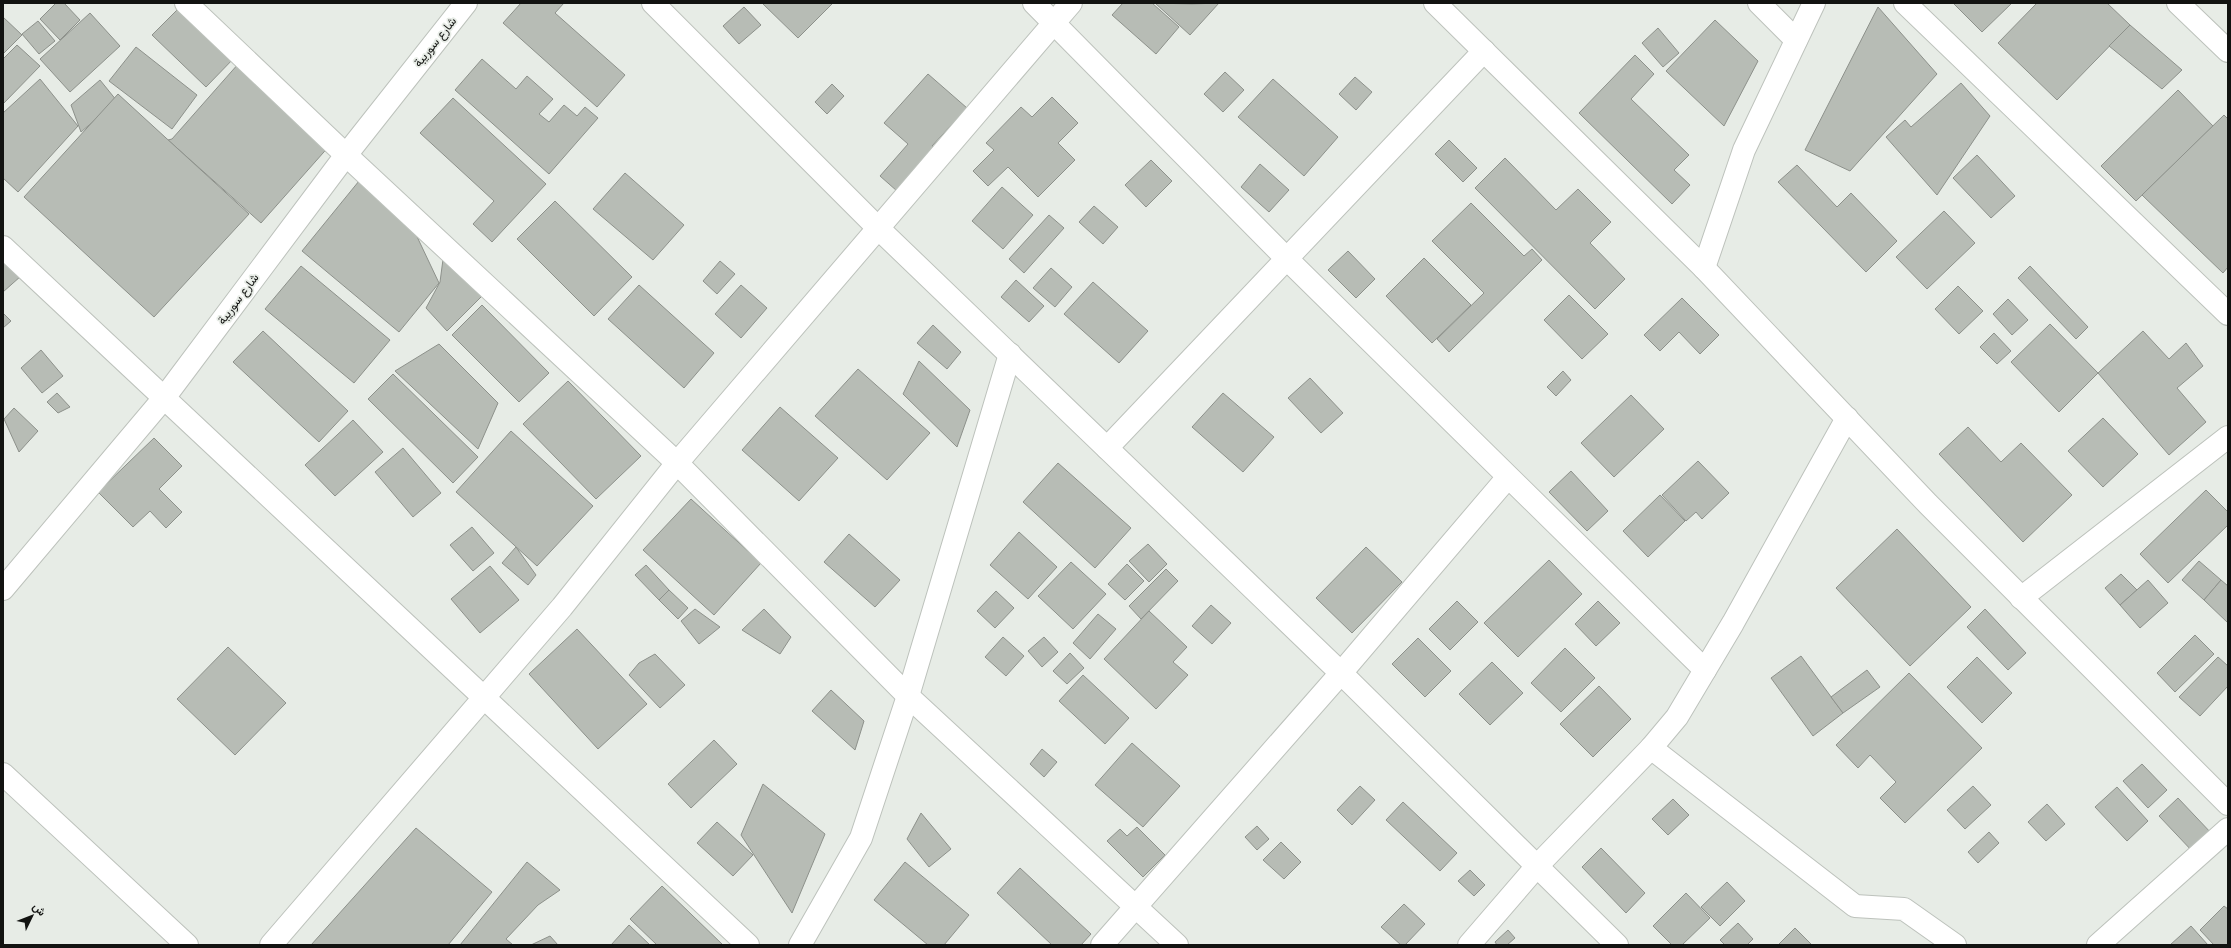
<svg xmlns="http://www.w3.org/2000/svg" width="2231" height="948" font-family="'Roboto Condensed',Vazirmatn,sans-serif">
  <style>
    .building { fill: #b7bcb5; stroke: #8d918b }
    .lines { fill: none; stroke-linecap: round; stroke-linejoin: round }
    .minor-casing { stroke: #bdc2bc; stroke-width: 24 }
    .major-casing { stroke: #bdc2bc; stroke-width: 24 }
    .minor { stroke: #fff; stroke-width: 22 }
    .major { stroke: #fff; stroke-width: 22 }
    .labels { text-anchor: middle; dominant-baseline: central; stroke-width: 3.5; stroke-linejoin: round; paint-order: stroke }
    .street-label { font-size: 12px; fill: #121311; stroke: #e7ece6 }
  </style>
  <rect width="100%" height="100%" fill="#e7ece6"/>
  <g class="building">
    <polygon points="56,3 64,3 80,20 60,40 40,19"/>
    <polygon points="521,3 564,3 555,13 625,75 597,107 503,23"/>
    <polygon points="762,3 832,3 832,4 798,38"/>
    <polygon points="1123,3 1152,3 1179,27 1156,54 1112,15"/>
    <polygon points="1155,3 1192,4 1219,3 1190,35"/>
    <polygon points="1953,3 2012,3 1982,32"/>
    <polygon points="2037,3 2107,3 2130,25 2057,100 1998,43"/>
    <polygon points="183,4 236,56 206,87 152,35"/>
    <polygon points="744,7 761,25 739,44 723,26"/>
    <polygon points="1878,7 1937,74 1850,171 1805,150"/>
    <polygon points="90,13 120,46 70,92 40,59"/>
    <polygon points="3,17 22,35 3,54"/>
    <polygon points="1715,20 1758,61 1724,126 1666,71"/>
    <polygon points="38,21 55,41 39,54 22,34"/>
    <polygon points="2130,25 2182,70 2162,89 2109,46"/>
    <polygon points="1658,28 1679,53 1663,67 1642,43"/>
    <polygon points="17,45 40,66 3,104 3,59"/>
    <polygon points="136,47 197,95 172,129 109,81"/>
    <polygon points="1635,55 1654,74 1631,99 1689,155 1674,170 1690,185 1672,204 1579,113"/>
    <polygon points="482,59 516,89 527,76 553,99 539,114 549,122 564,105 577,116 585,107 598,118 549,174 455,90"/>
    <polygon points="239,63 331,144 261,223 168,140 172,139"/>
    <polygon points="1225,72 1244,90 1223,112 1204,94"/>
    <polygon points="928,74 967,108 932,146 935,149 897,191 880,176 908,144 884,123"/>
    <polygon points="1355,77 1372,92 1356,110 1339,94"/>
    <polygon points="40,79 78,126 18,192 3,178 3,113"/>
    <polygon points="1273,79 1338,137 1304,176 1238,117"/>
    <polygon points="100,80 117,101 81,132 71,105"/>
    <polygon points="1961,83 1990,116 1937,195 1886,137 1905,120 1911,127"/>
    <polygon points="832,84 844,96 827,114 815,102"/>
    <polygon points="2178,90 2213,126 2136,201 2101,166"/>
    <polygon points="118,94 249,214 154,317 24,197"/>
    <polygon points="1052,97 1078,123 1058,143 1075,160 1038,197 1008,167 988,186 973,171 994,150 986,143 1021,107 1032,117"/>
    <polygon points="453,98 546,184 492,242 473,224 494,201 420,133"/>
    <polygon points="2224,115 2228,119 2228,267 2223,273 2142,195"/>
    <polygon points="1449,140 1477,168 1463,182 1435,154"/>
    <polygon points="1977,155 2015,196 1991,218 1953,178"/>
    <polygon points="1505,158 1556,210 1578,189 1611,222 1590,243 1625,279 1595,309 1475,188"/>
    <polygon points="1151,160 1172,181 1146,207 1125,185"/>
    <polygon points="1260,164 1289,190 1269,212 1241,187"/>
    <polygon points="1797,165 1837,207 1851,193 1897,241 1866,272 1778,182"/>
    <polygon points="625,173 684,225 653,260 593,209"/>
    <polygon points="359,181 411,224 439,283 399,332 302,251"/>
    <polygon points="1002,187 1033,215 1003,249 972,221"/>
    <polygon points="555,201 632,277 594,316 517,239"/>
    <polygon points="1471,203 1524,256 1532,249 1542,260 1449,352 1437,339 1484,293 1432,241"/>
    <polygon points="1094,206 1118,227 1103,244 1079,222"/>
    <polygon points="1944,211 1975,243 1927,289 1896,257"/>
    <polygon points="1049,215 1064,228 1024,273 1009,259"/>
    <polygon points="1348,251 1375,279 1356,298 1328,270"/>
    <polygon points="444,252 484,294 447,331 426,308 440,282"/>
    <polygon points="3,256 21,276 3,292"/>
    <polygon points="1424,258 1471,305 1432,343 1386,296"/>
    <polygon points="720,261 735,274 717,294 703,281"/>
    <polygon points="301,266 390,340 354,383 265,309"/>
    <polygon points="2030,266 2088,327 2076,339 2018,278"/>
    <polygon points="1051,268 1072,287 1055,307 1033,288"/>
    <polygon points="1016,280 1044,306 1029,322 1001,297"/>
    <polygon points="1093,282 1148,331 1119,363 1064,314"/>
    <polygon points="639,285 714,353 684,388 608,319"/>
    <polygon points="741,285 767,308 741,338 715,314"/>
    <polygon points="1958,286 1983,311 1959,334 1935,309"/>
    <polygon points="1569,295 1608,334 1582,359 1544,320"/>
    <polygon points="1682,298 1719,335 1700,354 1679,332 1660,351 1644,335"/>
    <polygon points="2008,299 2028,320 2012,335 1993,314"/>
    <polygon points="482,305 549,373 519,402 452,335"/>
    <polygon points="3,313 11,321 3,328"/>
    <polygon points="2050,324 2098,373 2059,412 2011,362"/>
    <polygon points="933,325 961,352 947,369 917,343"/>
    <polygon points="263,331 348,411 319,442 233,362"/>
    <polygon points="2143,331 2169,359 2186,343 2203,366 2177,388 2206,422 2169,455 2098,373"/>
    <polygon points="1994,333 2011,351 1997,364 1980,347"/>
    <polygon points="439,344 498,403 478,449 395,371"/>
    <polygon points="41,350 63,376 42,393 21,368"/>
    <polygon points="919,361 970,410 957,447 903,394"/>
    <polygon points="858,369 930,433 887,480 815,416"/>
    <polygon points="1563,371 1571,380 1556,396 1547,387"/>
    <polygon points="393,374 478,457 453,483 368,399"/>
    <polygon points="1310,378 1343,413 1321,433 1288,398"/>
    <polygon points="568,381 641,456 596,499 523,424"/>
    <polygon points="57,393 70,407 58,413 47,402"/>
    <polygon points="1223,393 1274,437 1243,472 1192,427"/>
    <polygon points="1631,395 1664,429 1614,477 1581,443"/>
    <polygon points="780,407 838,458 799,501 742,450"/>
    <polygon points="14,408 38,431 19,452 4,419"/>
    <polygon points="2103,418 2138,454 2103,487 2068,451"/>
    <polygon points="353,420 383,452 335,496 305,465"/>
    <polygon points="1968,427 2001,462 2021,443 2072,495 2023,542 1939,454"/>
    <polygon points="511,431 593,506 537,566 456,492"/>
    <polygon points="154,438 182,466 159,489 182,512 166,528 150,511 133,527 98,492"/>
    <polygon points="403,448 441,493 413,517 375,472"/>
    <polygon points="1698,461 1729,493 1702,519 1696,512 1686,521 1662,495"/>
    <polygon points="1058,463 1131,528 1095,568 1023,502"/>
    <polygon points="1571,471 1608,511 1587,531 1549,492"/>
    <polygon points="2206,490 2228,512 2228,525 2168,583 2140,554"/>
    <polygon points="1660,495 1685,521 1648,557 1623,531"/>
    <polygon points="691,499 761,563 714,615 643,550"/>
    <polygon points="472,527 494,553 473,571 450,545"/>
    <polygon points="1897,529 1971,607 1910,666 1836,588"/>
    <polygon points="1019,532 1057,567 1028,599 990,565"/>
    <polygon points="849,534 900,580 875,607 824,562"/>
    <polygon points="1148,544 1167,564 1149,582 1129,561"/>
    <polygon points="516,547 536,575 528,585 502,563"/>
    <polygon points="1366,547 1402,582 1352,633 1316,598"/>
    <polygon points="1549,560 1582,594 1518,657 1484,623"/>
    <polygon points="2199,561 2221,580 2204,600 2182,580"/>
    <polygon points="1071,562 1106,594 1073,629 1038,596"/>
    <polygon points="1127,564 1144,581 1125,600 1108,584"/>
    <polygon points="646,565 669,590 659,600 635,575"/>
    <polygon points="490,566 519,600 480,633 451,599"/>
    <polygon points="1166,569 1178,581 1141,619 1129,606"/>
    <polygon points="2121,574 2137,590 2120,605 2105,588"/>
    <polygon points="2148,580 2168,603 2140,628 2120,605"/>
    <polygon points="2221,580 2228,586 2228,623 2204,600"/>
    <polygon points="669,590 688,608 678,619 659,600"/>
    <polygon points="996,591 1014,608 995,628 977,611"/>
    <polygon points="1457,601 1478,622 1450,650 1429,629"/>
    <polygon points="1598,601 1620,623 1596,646 1575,624"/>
    <polygon points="1211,605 1231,623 1212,644 1192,626"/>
    <polygon points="695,609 720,627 699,644 681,621"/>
    <polygon points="764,609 791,637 780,654 742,630"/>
    <polygon points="1985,609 2026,653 2008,670 1967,627"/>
    <polygon points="1149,611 1187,647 1173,662 1188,675 1156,709 1104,659"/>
    <polygon points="1098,614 1116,629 1090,659 1073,643"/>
    <polygon points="577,629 647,704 598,749 529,674"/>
    <polygon points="2195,635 2214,654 2175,692 2157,673"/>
    <polygon points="1003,637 1024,656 1006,676 985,657"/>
    <polygon points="1044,637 1058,652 1042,667 1028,651"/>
    <polygon points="1418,638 1451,671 1425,697 1392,664"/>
    <polygon points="228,647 286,703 235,755 177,699"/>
    <polygon points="1565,648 1595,678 1561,712 1531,683"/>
    <polygon points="1070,653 1084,668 1067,684 1053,671"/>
    <polygon points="655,654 685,685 660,708 629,675 639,663"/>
    <polygon points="1801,656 1843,713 1813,736 1771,678"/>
    <polygon points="1977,657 2012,693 1982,723 1947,687"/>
    <polygon points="2218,657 2228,666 2228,686 2200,716 2179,697"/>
    <polygon points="1492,662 1523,693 1490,725 1459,694"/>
    <polygon points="1867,670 1880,687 1843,713 1831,697"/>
    <polygon points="1909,673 1982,748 1905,823 1880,798 1896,782 1870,755 1858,768 1836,745"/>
    <polygon points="1083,675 1129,718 1105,744 1059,701"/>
    <polygon points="1599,686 1631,719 1593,757 1560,724"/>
    <polygon points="831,690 864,721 855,750 812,711"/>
    <polygon points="714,740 737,764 691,808 668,784"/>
    <polygon points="1132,743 1180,786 1143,827 1095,785"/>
    <polygon points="1042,749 1057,762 1044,777 1030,764"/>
    <polygon points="2142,764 2167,790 2148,808 2123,781"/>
    <polygon points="763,784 825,834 792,913 741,835"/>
    <polygon points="1360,786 1375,800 1352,825 1337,810"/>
    <polygon points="1973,786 1991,805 1965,829 1947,810"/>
    <polygon points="2117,787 2148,821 2127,841 2095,807"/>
    <polygon points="2178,798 2213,835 2194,853 2159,816"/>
    <polygon points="1673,799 1689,815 1668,835 1652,819"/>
    <polygon points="1403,802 1457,853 1440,871 1386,820"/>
    <polygon points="2047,804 2065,824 2046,841 2028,822"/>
    <polygon points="921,813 951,849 929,867 907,839"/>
    <polygon points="717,822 753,855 733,876 697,843"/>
    <polygon points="1257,826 1269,839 1257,850 1245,837"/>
    <polygon points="1137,827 1165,855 1143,877 1107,841 1120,829 1127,836"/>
    <polygon points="416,828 492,892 448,945 311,945"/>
    <polygon points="1989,832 1999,843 1978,863 1968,852"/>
    <polygon points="1281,842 1301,862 1284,879 1263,860"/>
    <polygon points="1601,848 1645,893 1626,913 1582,867"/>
    <polygon points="527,862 560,890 538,905 506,939 513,945 460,945"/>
    <polygon points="905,862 969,915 944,945 928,945 874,900"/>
    <polygon points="1020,868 1091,934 1081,945 1052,945 997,893"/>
    <polygon points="1470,870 1485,885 1474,896 1458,881"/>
    <polygon points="1727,882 1745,901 1720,926 1701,907"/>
    <polygon points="662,886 723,945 657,945 630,919"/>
    <polygon points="1686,893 1710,918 1682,945 1672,945 1653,926"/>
    <polygon points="1404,904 1425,924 1405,945 1401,945 1381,927"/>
    <polygon points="2224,906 2228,909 2228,945 2214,945 2200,930"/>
    <polygon points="1738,923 1753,939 1747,945 1725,945 1720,940"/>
    <polygon points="629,925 650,945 611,945"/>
    <polygon points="2191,926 2208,945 2170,945"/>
    <polygon points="1795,928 1812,945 1778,945"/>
    <polygon points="1508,930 1515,938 1507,945 1497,945 1495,942"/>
    <polygon points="550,936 558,945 531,945"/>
  </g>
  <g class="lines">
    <g class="minor-casing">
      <g id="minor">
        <polyline points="186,3 346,155 677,463 908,696 1177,945"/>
        <polyline points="653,3 878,228 1341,673 1617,945"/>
        <polyline points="1034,3 1287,259 1705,670"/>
        <polyline points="1435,3 1704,268 1928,504 2228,804"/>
        <polyline points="1759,3 1796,40"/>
        <polyline points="1905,3 2228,314"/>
        <polyline points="3,247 748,945"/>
        <polyline points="1704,268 1744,150 1814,3"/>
        <polyline points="1107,448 1484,51"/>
        <polyline points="3,589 164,398 346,155 466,3"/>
        <polyline points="2021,598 2228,437"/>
        <polyline points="1651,748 1855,906 1904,909 1955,945"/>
        <polyline points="3,774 187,945"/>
        <polyline points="271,945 562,607 677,463 1071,3"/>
        <polyline points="800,945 861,838 908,696 1010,354"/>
        <polyline points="1102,945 1341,673 1508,477"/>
        <polyline points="1469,945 1537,866 1651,748 1677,717 1733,623 1847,418"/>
        <polyline points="2098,945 2228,829"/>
      </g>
    </g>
    <g class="major-casing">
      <polyline id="major" points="2178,3 2228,51"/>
    </g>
    <use href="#minor" class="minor"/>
    <use href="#major" class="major"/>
  </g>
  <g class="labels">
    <g class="street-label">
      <text transform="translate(435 42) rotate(-51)">شارع سوريبة</text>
      <text transform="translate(238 299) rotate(-53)">شارع سوريبة</text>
    </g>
  </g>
  <rect width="2231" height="948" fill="none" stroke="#121311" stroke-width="8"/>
  <g transform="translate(32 916) rotate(47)" stroke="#e7ece6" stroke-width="3" paint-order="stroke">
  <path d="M0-3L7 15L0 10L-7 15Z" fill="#121311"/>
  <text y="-6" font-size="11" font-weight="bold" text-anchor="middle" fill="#121311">ش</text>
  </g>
</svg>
